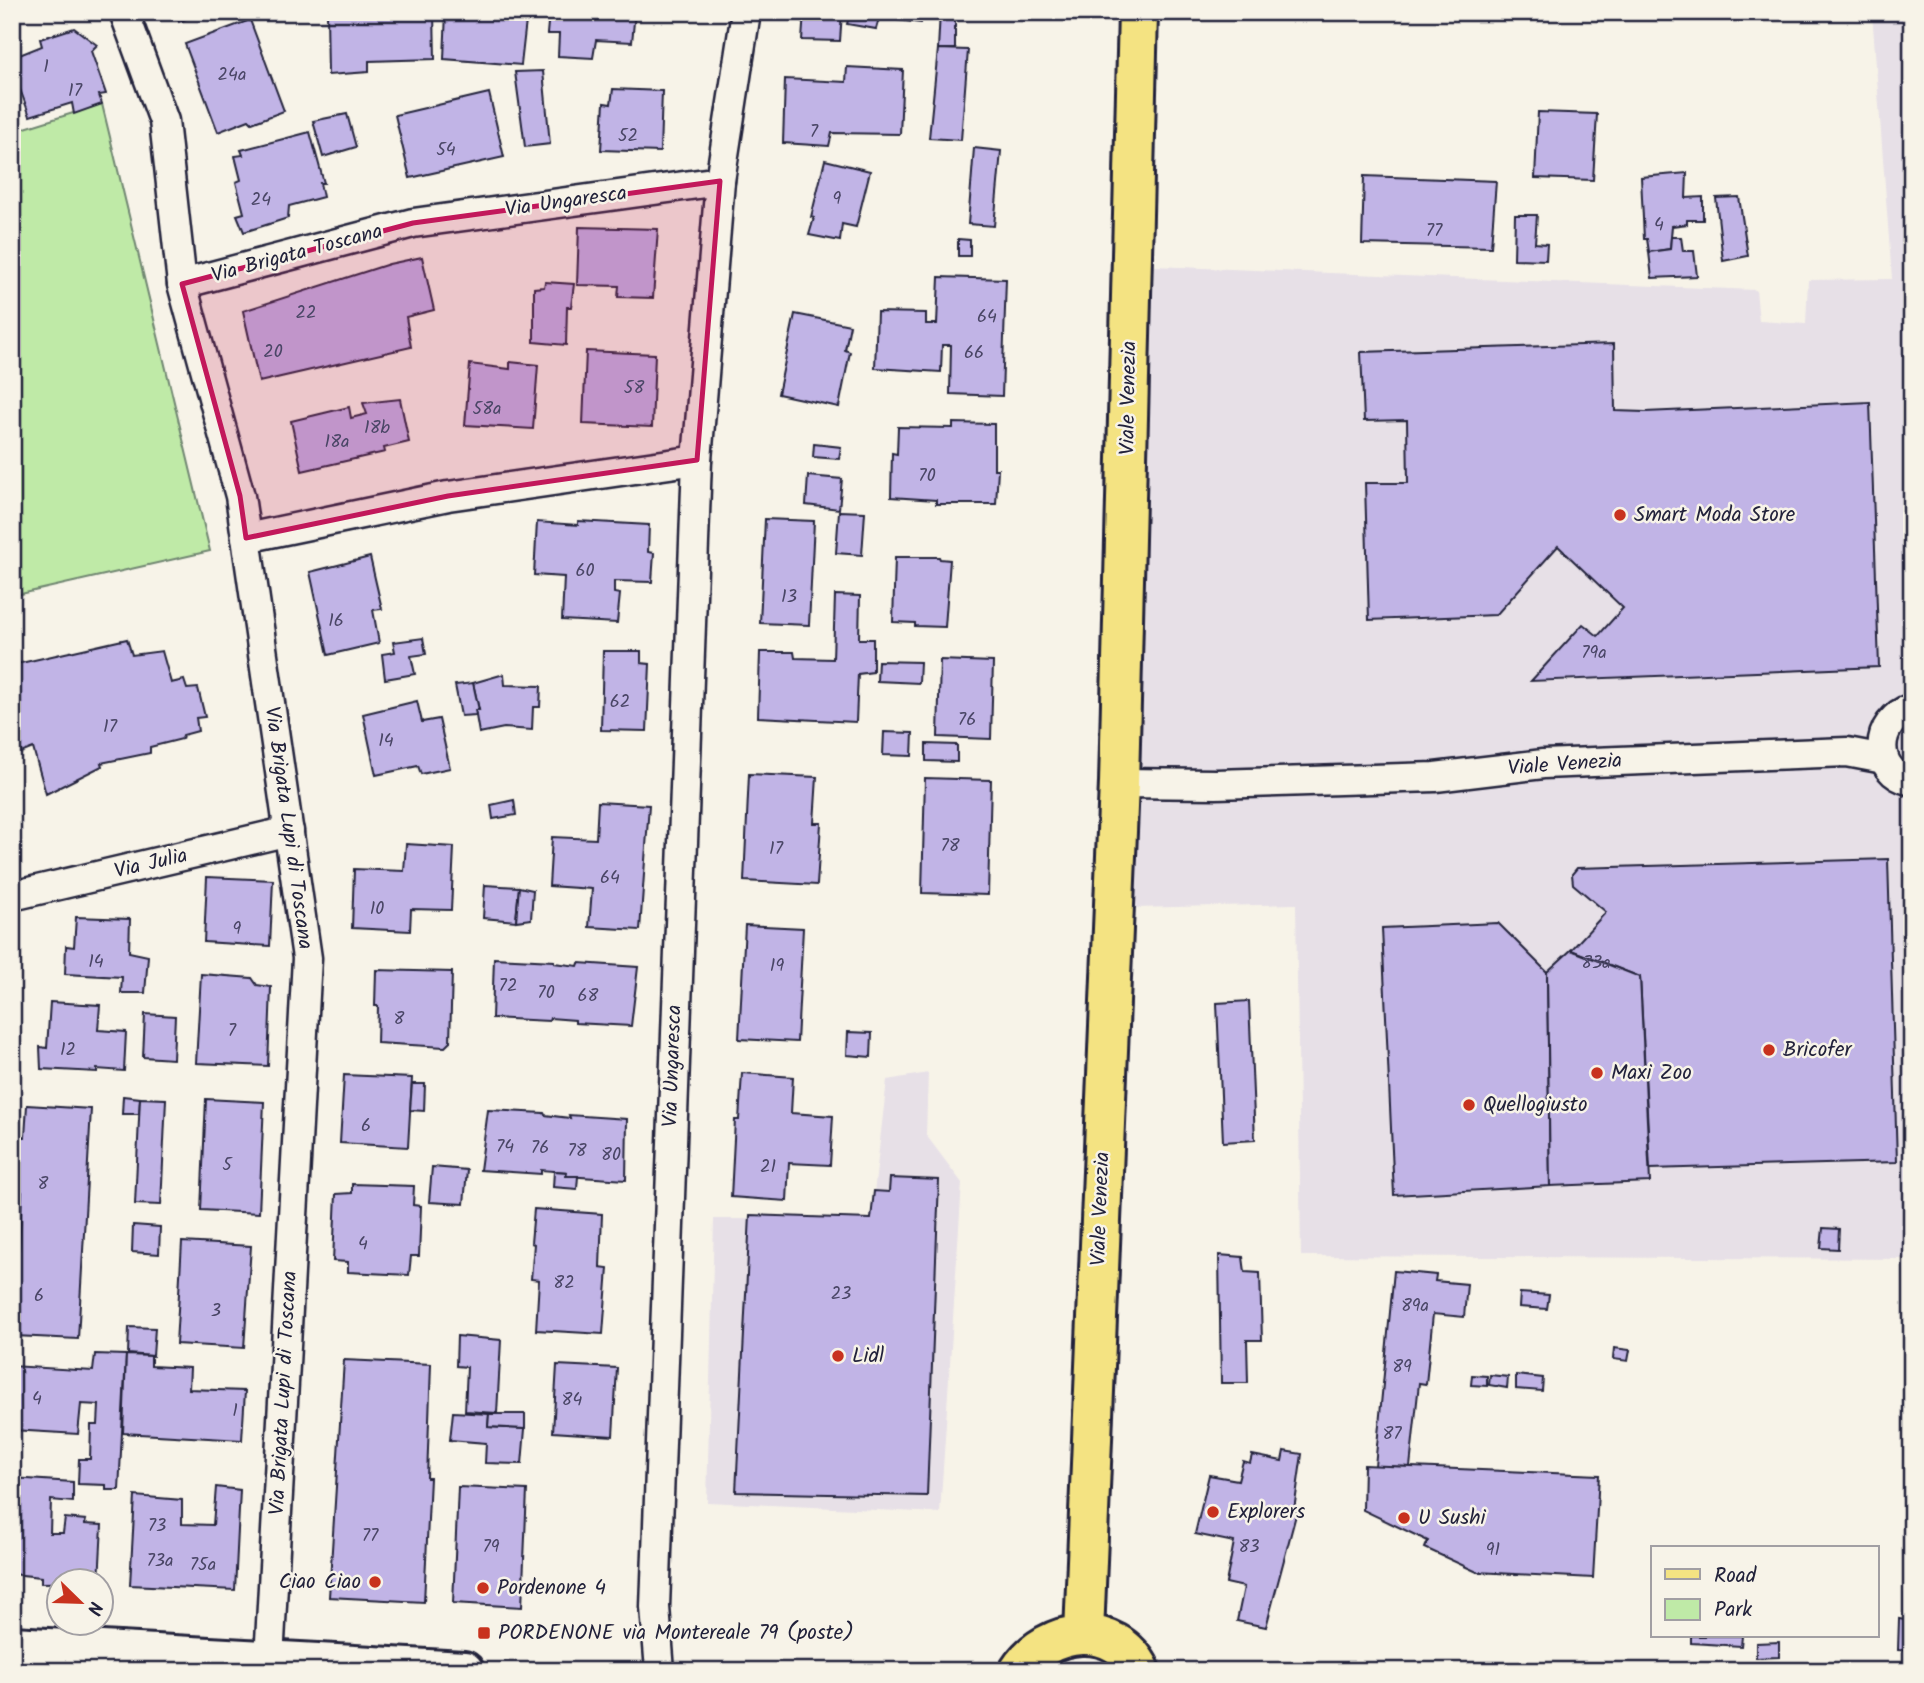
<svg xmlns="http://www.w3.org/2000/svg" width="1924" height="1683" font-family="Kalam,sans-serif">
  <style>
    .built { fill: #e7e0e7 }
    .green { fill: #bfeaa7; stroke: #708671; stroke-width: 2 }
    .building { fill: #c1b4e6; stroke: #22223b; stroke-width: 2 }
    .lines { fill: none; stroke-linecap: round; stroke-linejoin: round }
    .minor-casing { stroke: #22223b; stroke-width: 33 }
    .secondary-casing { stroke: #22223b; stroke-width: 44 }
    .primary-casing { stroke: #22223b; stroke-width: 44 }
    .minor { stroke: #f7f3e8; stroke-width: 28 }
    .secondary { stroke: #f7f3e8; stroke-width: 38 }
    .primary { stroke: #f4e382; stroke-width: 38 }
    .marked { fill: #c2185b; fill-opacity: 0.2; stroke: #c2185b; stroke-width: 5; stroke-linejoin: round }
    .poi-dot { fill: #c8321e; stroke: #f7f3e8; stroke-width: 2.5 }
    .labels { text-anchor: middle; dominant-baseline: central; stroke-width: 5; stroke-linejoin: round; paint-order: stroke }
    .number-label { font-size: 18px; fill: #4a4666 }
    .street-label { font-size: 21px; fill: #22223b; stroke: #f7f3e8 }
    .poi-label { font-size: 21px; fill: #22223b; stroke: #f7f3e8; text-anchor: start }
  </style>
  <rect width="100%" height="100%" fill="#f7f3e8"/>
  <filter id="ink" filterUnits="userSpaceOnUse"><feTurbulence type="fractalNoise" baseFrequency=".0143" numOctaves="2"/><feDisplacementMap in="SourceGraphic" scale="14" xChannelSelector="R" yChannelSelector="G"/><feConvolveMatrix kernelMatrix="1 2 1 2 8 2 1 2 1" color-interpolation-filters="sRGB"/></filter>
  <g filter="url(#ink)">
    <g class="built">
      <polygon points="1872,12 1912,12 1912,1259 1301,1256 1296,904 1134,908 1154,266 1756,290 1759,321 1806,324 1808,280 1892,279"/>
      <polygon points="928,1073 926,1135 962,1183 940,1513 707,1502 714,1219 871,1219 887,1080"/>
    </g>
    <polygon class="green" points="102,104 210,551 12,596 12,132"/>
    <g class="building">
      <polygon points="176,12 203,12 179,22"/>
      <polygon points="327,12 434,12 435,59 369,61 369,72 328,75"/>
      <polygon points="446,12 527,12 521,65 444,59"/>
      <polygon points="549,12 635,12 632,42 596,40 593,58 558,56 559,34 547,34"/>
      <polygon points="804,12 842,12 840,41 802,40"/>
      <polygon points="850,12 922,12 921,23 879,18 876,29 847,24"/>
      <polygon points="940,12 955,12 955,49 938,49"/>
      <polygon points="250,20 284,111 252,123 249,120 218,132 185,44"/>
      <polygon points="74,28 97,45 91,51 106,94 99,95 102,104 74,114 72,103 30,116 12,68 12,58 42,46 40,39"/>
      <polygon points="938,49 968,50 961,140 929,138"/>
      <polygon points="847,67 903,70 900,134 832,133 829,146 783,143 785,79 846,82"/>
      <polygon points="543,71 550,144 525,147 515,72"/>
      <polygon points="613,89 662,91 660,152 601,150 604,103 611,104"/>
      <polygon points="489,93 504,157 410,178 395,115"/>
      <polygon points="1538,112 1597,114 1593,180 1535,178"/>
      <polygon points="347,114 356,147 323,157 313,121"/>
      <polygon points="310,132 324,183 320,183 323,197 289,206 288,218 244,232 237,215 244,213 236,182 241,180 235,156 243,155 241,150"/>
      <polygon points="974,148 1001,151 994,226 968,224"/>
      <polygon points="825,160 870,171 856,227 842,224 840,241 809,235 814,218 811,217"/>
      <polygon points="1687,173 1686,198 1703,197 1703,220 1687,220 1687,224 1672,226 1670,249 1649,252 1647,239 1644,239 1641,177"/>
      <polygon points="1364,176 1496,181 1491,247 1362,244"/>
      <polygon points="1739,197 1748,256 1723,261 1716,198"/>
      <polygon points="1515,215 1537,215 1535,243 1547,244 1546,260 1514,259"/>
      <polygon points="579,227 658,229 653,298 618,297 619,286 577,285"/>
      <polygon points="1671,237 1681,237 1683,251 1694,251 1697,276 1652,278 1649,252 1670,249"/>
      <polygon points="958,239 970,240 970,256 958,256"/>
      <polygon points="422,257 434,310 406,317 411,347 259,382 243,311 389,264"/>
      <polygon points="939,277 1006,279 1002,396 950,394 951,345 942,345 941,372 875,368 877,312 926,313 926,324 937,324"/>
      <polygon points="545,282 574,284 571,307 567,307 566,345 534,342 534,288 544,287"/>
      <polygon points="795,314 850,325 845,350 850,352 839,407 778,394"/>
      <polygon points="1614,344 1615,411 1645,412 1870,402 1879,667 1531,681 1583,624 1598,636 1623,608 1558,546 1496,615 1369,620 1365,483 1408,483 1407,420 1364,421 1361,352"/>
      <polygon points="586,351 655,354 652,427 583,424"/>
      <polygon points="510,362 538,365 533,429 465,425 470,364 510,369"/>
      <polygon points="400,399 409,442 384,448 385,452 302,471 291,421 349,407 351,418 367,414 363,403"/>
      <polygon points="953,423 994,424 994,469 998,469 996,504 936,504 936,500 891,497 892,453 897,454 898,427 953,428"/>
      <polygon points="814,444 841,447 839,459 813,457"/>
      <polygon points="808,476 842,479 839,509 806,505"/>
      <polygon points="839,511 865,512 862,555 836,553"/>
      <polygon points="765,519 814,521 809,625 760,623"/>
      <polygon points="578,521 649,525 648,552 654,553 652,582 614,581 614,593 620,594 617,623 562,620 564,577 534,575 537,522 578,525"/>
      <polygon points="370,557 382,609 373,610 379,643 328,655 310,572"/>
      <polygon points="895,557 939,557 940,559 950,560 945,627 915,626 915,623 893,622"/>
      <polygon points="835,595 860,596 859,639 873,639 873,672 858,674 856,722 758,717 760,652 794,652 795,658 833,659"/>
      <polygon points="423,638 426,654 411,656 415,674 385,679 382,654 395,652 393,642"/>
      <polygon points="127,639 132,655 162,651 171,683 184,680 187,689 198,688 205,717 196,718 198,731 183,735 182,739 150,747 150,753 101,763 102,766 46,794 33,748 21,753 12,723 12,665"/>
      <polygon points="603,651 641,651 641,663 650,664 647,731 601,730"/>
      <polygon points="940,660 993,662 991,739 938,737"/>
      <polygon points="878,661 920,662 919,683 877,681"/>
      <polygon points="504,674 505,685 541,686 540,707 533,707 532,730 504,728 479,733 475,710 479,710 473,683"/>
      <polygon points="473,683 479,710 475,710 476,715 461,716 455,685"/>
      <polygon points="417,701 422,722 439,719 450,768 421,774 418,766 376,775 363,714"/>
      <polygon points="884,732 913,733 912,756 883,755"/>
      <polygon points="926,744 957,745 957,762 926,761"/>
      <polygon points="749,774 817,777 814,823 821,823 817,885 744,881"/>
      <polygon points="925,778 991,780 988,895 922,893"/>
      <polygon points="514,800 516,815 493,819 491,805"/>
      <polygon points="598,802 649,805 640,930 589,927 592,889 549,886 552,837 596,839"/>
      <polygon points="406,844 454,847 451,910 411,909 410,931 352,928 354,869 404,871"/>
      <polygon points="1888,859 1897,1162 1650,1169 1640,977 1571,950 1606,912 1573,884 1572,874 1577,868"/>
      <polygon points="207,877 273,880 270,946 204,942"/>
      <polygon points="485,885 519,887 516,921 483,918"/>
      <polygon points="519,887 533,890 531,919 516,921"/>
      <polygon points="76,917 130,919 129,952 148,956 145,993 121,993 122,977 65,974 66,946 74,947"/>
      <polygon points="1498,923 1547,972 1550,1186 1394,1195 1382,928"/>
      <polygon points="745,925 803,928 797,1042 739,1039"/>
      <polygon points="1571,950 1640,977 1650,1182 1550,1186 1547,972"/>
      <polygon points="494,958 554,961 554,963 578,966 579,963 638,967 631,1026 575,1023 575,1020 550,1018 549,1021 492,1018"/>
      <polygon points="376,970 452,972 450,1042 445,1047 377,1043 378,1006 375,1006"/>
      <polygon points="201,974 252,978 257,985 271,987 268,1066 196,1063"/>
      <polygon points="1249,1001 1255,1140 1223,1142 1217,1003"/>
      <polygon points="50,1002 100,1005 98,1030 126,1032 124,1071 97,1069 97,1072 41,1069 40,1047 47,1048"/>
      <polygon points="145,1014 175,1016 173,1059 143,1057"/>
      <polygon points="848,1032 872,1033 871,1057 847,1055"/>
      <polygon points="742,1073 793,1077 791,1113 833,1116 830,1165 789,1163 787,1201 731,1197 735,1120 739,1120"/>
      <polygon points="344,1075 412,1078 408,1147 340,1143"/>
      <polygon points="412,1084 425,1084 424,1111 410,1110"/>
      <polygon points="123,1096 140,1098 139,1114 122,1114"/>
      <polygon points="140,1098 166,1099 161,1205 135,1204"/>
      <polygon points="206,1099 264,1102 259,1213 201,1210"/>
      <polygon points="27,1105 91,1109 78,1339 15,1336 17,1303 12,1303 12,1272 14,1248 19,1249 22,1192 17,1191 19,1137 25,1137"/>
      <polygon points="488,1110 544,1113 545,1115 570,1118 569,1115 627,1119 626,1180 566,1176 567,1172 541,1170 541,1174 480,1170"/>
      <polygon points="432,1167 467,1170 464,1204 429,1202"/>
      <polygon points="554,1171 567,1172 566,1176 578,1176 577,1189 553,1187"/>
      <polygon points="890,1178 939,1180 927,1496 736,1492 750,1215 871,1219 874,1191 889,1192"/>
      <polygon points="352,1184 414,1186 413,1205 421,1206 419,1256 411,1256 409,1275 348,1272 348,1262 333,1261 336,1194 352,1193"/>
      <polygon points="534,1209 602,1214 600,1267 608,1268 603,1334 536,1330 539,1280 531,1279 534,1244 531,1243"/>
      <polygon points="133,1225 160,1227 159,1254 132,1252"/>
      <polygon points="1823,1228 1839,1229 1838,1249 1821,1248"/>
      <polygon points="182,1242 251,1246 244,1348 176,1344"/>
      <polygon points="1219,1255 1243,1257 1245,1272 1260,1273 1262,1340 1247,1340 1248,1383 1221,1383"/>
      <polygon points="1394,1271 1436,1275 1435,1281 1467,1284 1464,1317 1433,1314 1426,1384 1419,1383 1410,1467 1375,1466"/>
      <polygon points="1520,1293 1549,1295 1547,1309 1519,1307"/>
      <polygon points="129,1327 155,1328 153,1356 128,1354"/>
      <polygon points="457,1336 501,1340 497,1413 465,1411 467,1367 456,1366"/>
      <polygon points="1614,1348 1630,1350 1628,1361 1613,1359"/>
      <polygon points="95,1354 126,1355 119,1490 106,1490 106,1485 78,1484 79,1459 90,1459 91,1425 98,1425 99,1405 81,1404 78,1434 12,1430 12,1366 93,1371"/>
      <polygon points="126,1355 151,1356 151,1366 190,1368 189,1389 245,1391 242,1440 123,1433"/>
      <polygon points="344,1360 431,1364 427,1478 430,1478 424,1602 329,1597"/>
      <polygon points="557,1365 617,1368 613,1436 553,1432"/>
      <polygon points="1472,1375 1487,1376 1487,1386 1471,1385"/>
      <polygon points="1490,1375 1508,1377 1507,1388 1489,1385"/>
      <polygon points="1516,1375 1543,1378 1542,1391 1516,1389"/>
      <polygon points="453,1412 489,1414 488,1427 525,1429 522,1464 485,1463 486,1443 450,1440"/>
      <polygon points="489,1414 525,1414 525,1429 488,1427"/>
      <polygon points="1284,1451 1302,1454 1294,1510 1297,1511 1266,1627 1237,1621 1244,1587 1226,1583 1234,1542 1195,1534 1209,1475 1238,1480 1243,1461 1250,1463 1252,1455 1282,1461"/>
      <polygon points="1364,1465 1599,1475 1593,1578 1477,1572 1425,1548 1428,1541 1363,1510"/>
      <polygon points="12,1478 73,1482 73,1502 51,1500 50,1533 63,1533 65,1518 86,1520 85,1524 102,1525 99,1582 41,1583 41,1577 12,1574"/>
      <polygon points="216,1487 240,1490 235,1590 130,1585 135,1496 182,1500 182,1524 213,1525"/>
      <polygon points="458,1487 527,1490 522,1607 453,1603"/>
      <polygon points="1905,1594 1912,1595 1912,1651 1898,1650 1899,1619 1905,1620"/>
      <polygon points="1691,1636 1742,1636 1741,1646 1691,1643"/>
      <polygon points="1779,1642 1779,1657 1756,1658 1756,1643"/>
    </g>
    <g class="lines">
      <g class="minor-casing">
        <g id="minor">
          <polyline points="124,12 164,121 182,284 240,496 307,958 269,1660"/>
          <polyline points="182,284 413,223 720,181"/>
          <polyline points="246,538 448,496 697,460"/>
          <path d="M1912,708C1874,720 1871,773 1912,781"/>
          <polyline points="1119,783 1216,784 1435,777 1543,764 1847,752 1884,759"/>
          <polyline points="12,896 289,831"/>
          <polyline points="660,1671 655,1607 697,460 720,181 746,12"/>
        </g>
      </g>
      <g class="secondary-casing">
        <polyline id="secondary" points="12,1646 464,1671"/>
      </g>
      <g class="primary-casing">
        <g id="primary">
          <polyline points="1084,1634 1119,783 1138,12"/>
          <path d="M1019,1671C1047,1627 1116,1619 1141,1671"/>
        </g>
      </g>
      <use href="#minor" class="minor"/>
      <use href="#secondary" class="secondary"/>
      <use href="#primary" class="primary"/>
    </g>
  </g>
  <path class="marked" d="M720,181L697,460L448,496L246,538L240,496L182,284L413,223Z"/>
  <g class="poi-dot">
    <circle cx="1620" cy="515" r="7"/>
    <circle cx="1769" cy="1050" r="7"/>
    <circle cx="1597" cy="1073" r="7"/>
    <circle cx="1469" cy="1105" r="7"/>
    <circle cx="838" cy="1356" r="7"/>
    <circle cx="1213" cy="1512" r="7"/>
    <circle cx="1404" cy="1518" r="7"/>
    <circle cx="375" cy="1582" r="7"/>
    <circle cx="483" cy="1588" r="7"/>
    <rect x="477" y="1626" width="14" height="14" rx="3.5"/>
  </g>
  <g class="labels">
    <g class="number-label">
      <text x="46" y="67">1</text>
      <text x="232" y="75">24a</text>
      <text x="75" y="91">17</text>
      <text x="814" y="132">7</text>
      <text x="628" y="136">52</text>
      <text x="446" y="150">54</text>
      <text x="837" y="199">9</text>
      <text x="261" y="200">24</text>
      <text x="1659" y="225">4</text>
      <text x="1434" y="231">77</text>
      <text x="306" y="313">22</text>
      <text x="987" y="317">64</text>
      <text x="273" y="352">20</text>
      <text x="974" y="353">66</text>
      <text x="634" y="388">58</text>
      <text x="487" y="409">58a</text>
      <text x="377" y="428">18b</text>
      <text x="337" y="442">18a</text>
      <text x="927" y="476">70</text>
      <text x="585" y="571">60</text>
      <text x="789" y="597">13</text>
      <text x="336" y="621">16</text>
      <text x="1594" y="653">79a</text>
      <text x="620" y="702">62</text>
      <text x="967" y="720">76</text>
      <text x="110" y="727">17</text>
      <text x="386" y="741">14</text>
      <text x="950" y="846">78</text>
      <text x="776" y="849">17</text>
      <text x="610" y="878">64</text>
      <text x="377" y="909">10</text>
      <text x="237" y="929">9</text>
      <text x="96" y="962">14</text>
      <text x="1596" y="963">83a</text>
      <text x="777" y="966">19</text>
      <text x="508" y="986">72</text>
      <text x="546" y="993">70</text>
      <text x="588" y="996">68</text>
      <text x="399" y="1019">8</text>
      <text x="232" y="1031">7</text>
      <text x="68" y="1050">12</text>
      <text x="366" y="1126">6</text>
      <text x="505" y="1147">74</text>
      <text x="540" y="1148">76</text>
      <text x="577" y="1151">78</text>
      <text x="611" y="1155">80</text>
      <text x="227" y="1165">5</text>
      <text x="768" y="1167">21</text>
      <text x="43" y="1184">8</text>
      <text x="363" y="1244">4</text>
      <text x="564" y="1283">82</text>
      <text x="841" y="1294">23</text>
      <text x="39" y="1296">6</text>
      <text x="1415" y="1306">89a</text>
      <text x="216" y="1311">3</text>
      <text x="1402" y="1367">89</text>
      <text x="37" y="1399">4</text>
      <text x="572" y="1400">84</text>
      <text x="235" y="1411">1</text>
      <text x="1392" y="1434">87</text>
      <text x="157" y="1526">73</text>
      <text x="370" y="1536">77</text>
      <text x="491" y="1547">79</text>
      <text x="1249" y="1547">83</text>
      <text x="1493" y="1550">91</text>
      <text x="160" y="1561">73a</text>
      <text x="203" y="1565">75a</text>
    </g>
    <g class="street-label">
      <text transform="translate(566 202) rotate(-8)">Via Ungaresca</text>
      <text transform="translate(297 254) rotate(-15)">Via Brigata Toscana</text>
      <text transform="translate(1129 398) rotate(-89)">Viale Venezia</text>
      <text transform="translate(1565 765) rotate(-4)">Viale Venezia</text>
      <text transform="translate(288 828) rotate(82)">Via Brigata Lupi di Toscana</text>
      <text transform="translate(151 864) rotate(-13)">Via Julia</text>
      <text transform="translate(673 1066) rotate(-88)">Via Ungaresca</text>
      <text transform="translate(1101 1209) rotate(-88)">Viale Venezia</text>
      <text transform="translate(284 1393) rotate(-87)">Via Brigata Lupi di Toscana</text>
    </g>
    <g class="poi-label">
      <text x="1634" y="515">Smart Moda Store</text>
      <text x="1783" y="1050">Bricofer</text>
      <text x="1611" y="1073">Maxi Zoo</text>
      <text x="1483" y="1105">Quellogiusto</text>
      <text x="852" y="1356">Lidl</text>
      <text x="1227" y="1512">Explorers</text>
      <text x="1418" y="1518">U Sushi</text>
      <text x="361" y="1582" text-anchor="end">Ciao Ciao</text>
      <text x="497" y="1588">Pordenone 4</text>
      <text x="498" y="1633">PORDENONE via Montereale 79 (poste)</text>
    </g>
  </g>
  <rect width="1924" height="1683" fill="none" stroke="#f7f3e8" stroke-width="42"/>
  <rect x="21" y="21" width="1882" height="1641" fill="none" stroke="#22223b" stroke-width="2.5" filter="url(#ink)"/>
  <rect x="1651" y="1546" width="228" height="91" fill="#f7f3e8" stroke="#a29fa3" stroke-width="2"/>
  <rect x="1665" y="1569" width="35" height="10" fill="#f4e382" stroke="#a29fa3" stroke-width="2"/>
  <text x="1714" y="1582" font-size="21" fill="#22223b">Road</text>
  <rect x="1665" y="1599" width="35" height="21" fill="#bfeaa7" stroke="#a29fa3" stroke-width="2"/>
  <text x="1714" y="1616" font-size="21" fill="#22223b">Park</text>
  <g transform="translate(80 1602) rotate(113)"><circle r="33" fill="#f7f3e8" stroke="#a29fa3" stroke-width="2"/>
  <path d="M0-5L12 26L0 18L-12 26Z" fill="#c8321e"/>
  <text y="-10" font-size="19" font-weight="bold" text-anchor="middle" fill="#22223b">N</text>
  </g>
</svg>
